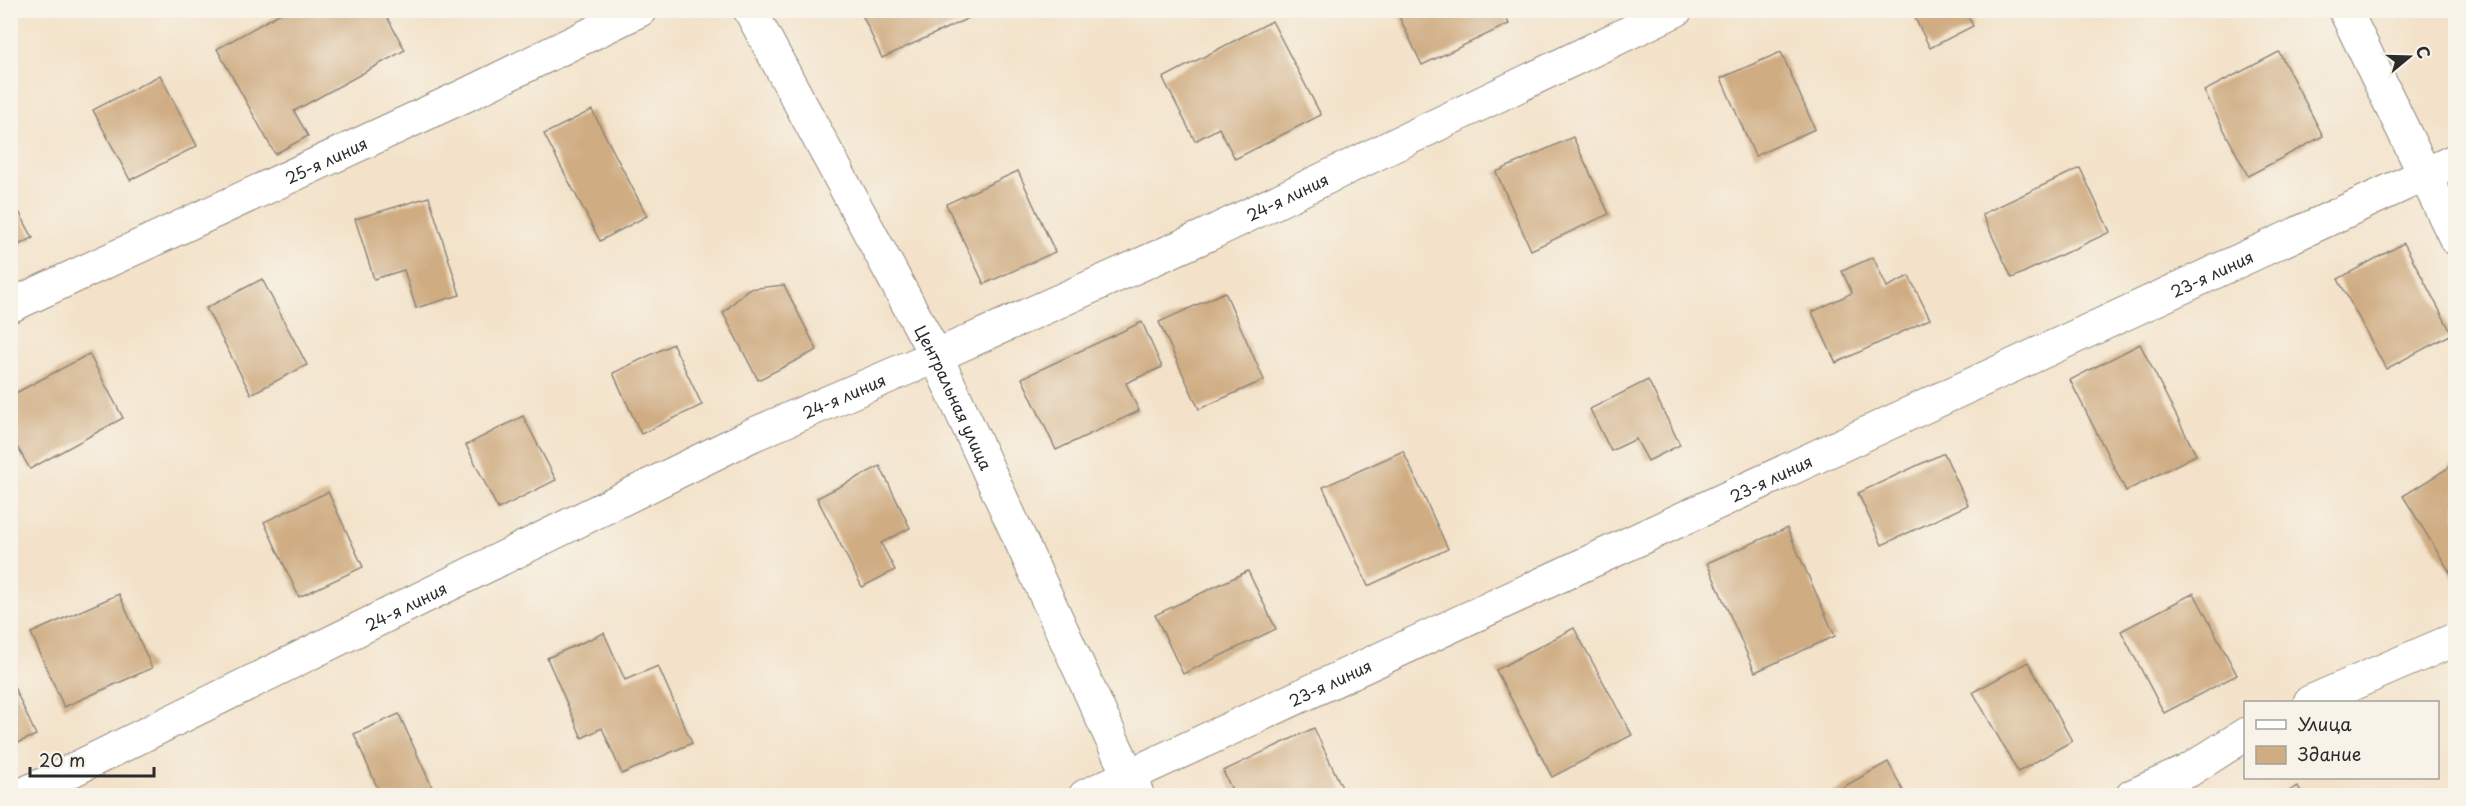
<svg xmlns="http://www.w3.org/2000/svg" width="2466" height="806" font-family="'Playpen Sans',sans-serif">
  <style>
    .building { fill: #cfac82 }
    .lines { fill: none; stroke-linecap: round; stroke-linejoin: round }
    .street-casing { stroke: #8f867a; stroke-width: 35 }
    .street { stroke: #fff; stroke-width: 33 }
    .labels { text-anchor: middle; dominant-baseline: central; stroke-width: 4.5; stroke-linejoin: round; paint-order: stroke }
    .street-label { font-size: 16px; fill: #2b2b2b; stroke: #f7f3e8 }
  </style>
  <rect width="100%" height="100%" fill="#f7f3e8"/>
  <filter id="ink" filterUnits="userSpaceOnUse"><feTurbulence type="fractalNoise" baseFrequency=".0167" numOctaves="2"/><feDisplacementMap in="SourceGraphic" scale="12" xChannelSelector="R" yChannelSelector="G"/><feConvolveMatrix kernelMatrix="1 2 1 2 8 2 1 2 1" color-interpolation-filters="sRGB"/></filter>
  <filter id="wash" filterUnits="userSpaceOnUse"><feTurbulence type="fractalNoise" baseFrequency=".008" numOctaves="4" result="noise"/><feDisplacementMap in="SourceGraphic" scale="24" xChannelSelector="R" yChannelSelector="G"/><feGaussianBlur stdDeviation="1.35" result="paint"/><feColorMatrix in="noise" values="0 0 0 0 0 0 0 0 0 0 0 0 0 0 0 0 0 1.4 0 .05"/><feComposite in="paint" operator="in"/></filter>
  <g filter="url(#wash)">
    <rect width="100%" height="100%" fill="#f3e2c9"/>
    <g id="blocks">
      <g class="building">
        <polygon points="286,10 383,10 405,50 294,111 308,136 275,154 217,49"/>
        <polygon points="860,10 986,10 882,58"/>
        <polygon points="1396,10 1503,10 1509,24 1422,65"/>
        <polygon points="1911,10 1965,10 1973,26 1930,48"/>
        <polygon points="1272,21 1321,115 1235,159 1219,128 1195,141 1163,78"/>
        <polygon points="1781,52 1815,129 1755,156 1721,78"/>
        <polygon points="2279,52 2323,136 2248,176 2204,91"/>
        <polygon points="160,75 197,146 130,180 93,110"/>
        <polygon points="592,110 647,216 600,241 544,134"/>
        <polygon points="1573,137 1609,214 1531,250 1496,172"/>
        <polygon points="2080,168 2110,232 2012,278 1982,214"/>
        <polygon points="1018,171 1055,252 984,284 946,204"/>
        <polygon points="10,195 33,238 10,249"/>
        <polygon points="429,197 460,295 416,308 404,270 374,279 355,219"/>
        <polygon points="2404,243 2452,334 2386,369 2338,279"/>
        <polygon points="1873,257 1887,287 1909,276 1930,319 1836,363 1812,312 1852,293 1842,271"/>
        <polygon points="262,279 307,365 251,394 206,308"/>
        <polygon points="784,285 817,350 758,380 723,313 748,289"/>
        <polygon points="1225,292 1264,380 1199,409 1159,322"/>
        <polygon points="1142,322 1162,367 1126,383 1139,411 1056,450 1022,378"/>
        <polygon points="673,344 702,405 641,434 613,373"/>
        <polygon points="2140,344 2196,455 2126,491 2070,380"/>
        <polygon points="89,354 123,418 30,469 10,434 10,396"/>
        <polygon points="1648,380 1680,445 1648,461 1636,439 1611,451 1590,409"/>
        <polygon points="523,416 556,480 498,509 466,445"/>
        <polygon points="1403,451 1448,549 1368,586 1323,487"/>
        <polygon points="1944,453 1968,505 1882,545 1858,493"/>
        <polygon points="2456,463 2456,582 2403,496"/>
        <polygon points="880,466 910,528 881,543 895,570 862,587 817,498"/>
        <polygon points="328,492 363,567 299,597 264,522"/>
        <polygon points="1787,528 1835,636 1755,672 1707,563"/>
        <polygon points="1248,571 1276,629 1183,674 1155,615"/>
        <polygon points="2194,593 2237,675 2164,713 2121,631"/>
        <polygon points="119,594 152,668 64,707 31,633"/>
        <polygon points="1574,628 1632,735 1552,777 1496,670"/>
        <polygon points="604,633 625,680 658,666 692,743 622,774 602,728 582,738 547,658"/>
        <polygon points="2028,662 2072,741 2018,772 1973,692"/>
        <polygon points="10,678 36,735 10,746"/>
        <polygon points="399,714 436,796 381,796 354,734"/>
        <polygon points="1314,728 1346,796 1235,796 1223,771"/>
        <polygon points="1888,762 1906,796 1827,796"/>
        <polygon points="2298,786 2303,796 2280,796"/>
      </g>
    </g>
  </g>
  <g filter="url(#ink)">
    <use href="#blocks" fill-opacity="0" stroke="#8f867a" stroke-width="1.5"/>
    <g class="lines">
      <g class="street-casing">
        <g id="street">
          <path id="s1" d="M750,10L936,356L1137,794"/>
          <polyline points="2345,10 2456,239"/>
          <path id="s2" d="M10,306L466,95L640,10"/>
          <polyline points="2310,702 2456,639"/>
          <path id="s3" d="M20,796L752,435L936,356L1207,235L1676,10"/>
          <path id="s4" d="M1085,796L2456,160"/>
          <polyline points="2132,796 2188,771 2246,734"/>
        </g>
      </g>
      <use href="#street" class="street"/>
    </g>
  </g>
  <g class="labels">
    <g class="street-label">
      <text stroke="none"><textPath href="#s2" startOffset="348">25-я линия</textPath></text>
      <text stroke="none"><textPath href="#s3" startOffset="1402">24-я линия</textPath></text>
      <text stroke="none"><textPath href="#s4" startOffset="1242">23-я линия</textPath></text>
      <text stroke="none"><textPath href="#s3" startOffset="916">24-я линия</textPath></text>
      <text stroke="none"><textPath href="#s1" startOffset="438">Центральная улица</textPath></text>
      <text stroke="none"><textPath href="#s4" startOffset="756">23-я линия</textPath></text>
      <text stroke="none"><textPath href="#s3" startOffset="430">24-я линия</textPath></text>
      <text stroke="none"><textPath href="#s4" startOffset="270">23-я линия</textPath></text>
    </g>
  </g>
  <rect width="2466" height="806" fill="none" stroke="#f7f3e8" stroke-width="36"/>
  <rect x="2244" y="701" width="195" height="78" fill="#f7f3e8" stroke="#a5a39c" stroke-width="1.5"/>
  <rect x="2256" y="720" width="30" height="9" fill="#ffffff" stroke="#a5a39c" stroke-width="1.5"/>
  <text x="2298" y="731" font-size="18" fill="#2b2b2b">Улица</text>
  <rect x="2256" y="746" width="30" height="18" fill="#cfac82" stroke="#a5a39c" stroke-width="1.5"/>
  <text x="2298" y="761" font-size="18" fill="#2b2b2b">Здание</text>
  <g transform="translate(2409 57) rotate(71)" stroke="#f7f3e8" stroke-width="4.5" paint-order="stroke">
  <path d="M0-4.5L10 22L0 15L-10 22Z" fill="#2b2b2b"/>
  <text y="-9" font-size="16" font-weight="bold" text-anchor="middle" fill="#2b2b2b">С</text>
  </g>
  <path d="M30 767v9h124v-9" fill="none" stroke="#2b2b2b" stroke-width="3"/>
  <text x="39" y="767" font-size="18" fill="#2b2b2b" stroke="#f7f3e8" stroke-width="4.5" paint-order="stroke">20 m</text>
</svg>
